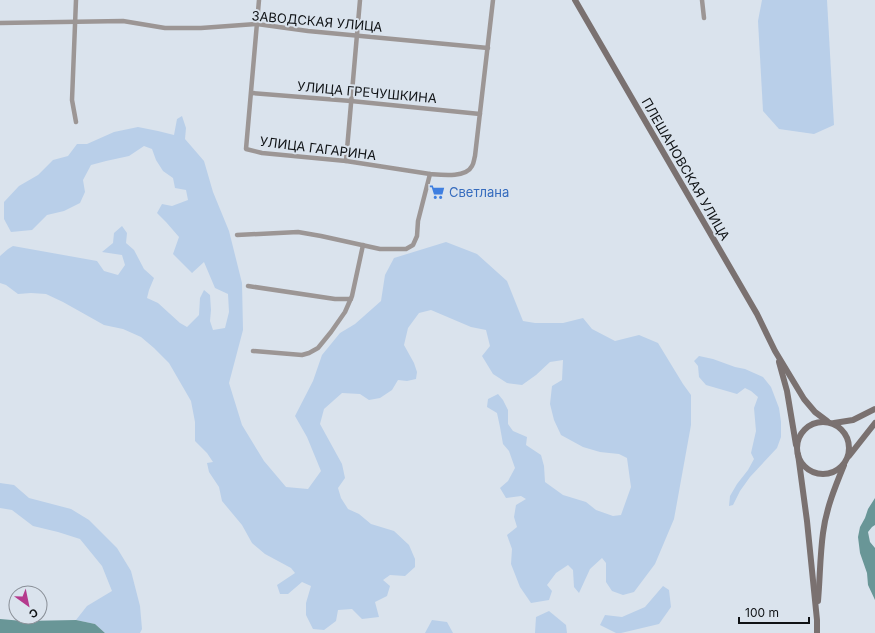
<svg xmlns="http://www.w3.org/2000/svg" width="875" height="633" font-family="Inter,sans-serif">
  <style>
    .green { fill: #b9cfe9 }
    .water { fill: #699697 }
    .lines { fill: none; stroke-linecap: round; stroke-linejoin: round }
    .street { stroke: #9c9695; stroke-width: 4.5 }
    .secondary { stroke: #7a7170; stroke-width: 6 }
    .labels { text-anchor: middle; dominant-baseline: central; stroke-width: 4; stroke-linejoin: round; paint-order: stroke }
    .street-label { font-size: 13px; fill: #0f1215; stroke: #dae3ed }
    .shop-label { font-size: 13px; fill: #366cbe; stroke: #dae3ed; text-anchor: start }
  </style>
  <rect width="100%" height="100%" fill="#dae3ed"/>
  <g class="green">
    <polygon points="762,0 827,0 834,125 814,134 779,129 763,111 758,21"/>
    <polygon points="182,116 186,128 185,139 204,161 213,192 229,231 242,283 243,330 229,383 242,425 264,461 286,487 308,489 321,471 307,437 295,416 313,381 322,355 340,333 355,324 381,301 385,275 394,258 446,242 477,254 507,281 523,321 535,323 563,323 583,318 592,329 615,341 639,335 658,343 683,384 691,395 691,425 674,519 655,564 634,592 623,595 612,591 606,582 606,563 602,558 590,569 579,593 574,587 573,570 568,565 556,573 547,585 552,591 549,600 531,603 520,587 511,564 512,549 507,535 517,527 514,517 516,505 526,499 521,496 506,498 500,488 508,481 515,468 509,451 503,444 500,427 497,413 487,407 488,399 498,394 503,400 508,410 508,424 513,431 527,437 526,445 541,455 544,466 545,482 563,495 586,502 596,510 613,516 621,515 631,487 627,458 619,454 600,452 583,447 561,435 554,420 550,404 552,386 562,380 563,360 550,362 536,375 522,385 507,383 493,374 482,356 490,346 486,330 471,327 431,310 419,313 408,328 404,345 414,363 417,372 416,379 407,381 398,380 392,390 380,398 369,400 360,394 342,393 324,409 320,424 342,464 345,478 338,488 341,498 348,509 359,514 371,524 394,531 409,545 415,559 415,567 405,576 390,575 383,580 390,586 387,596 375,602 379,617 362,619 352,609 338,610 336,621 324,630 313,629 306,615 306,603 311,586 302,582 288,594 280,594 277,585 295,573 291,568 265,554 252,543 242,525 222,501 219,487 209,472 207,463 213,462 207,453 195,441 195,422 191,401 169,363 154,348 141,337 123,329 104,325 63,302 46,294 31,293 18,294 6,285 0,283 0,256 8,249 13,246 97,261 104,271 118,275 125,265 122,255 102,252 113,243 114,233 122,226 127,233 126,243 134,250 144,269 154,278 149,290 147,298 158,303 180,323 187,327 199,315 200,298 204,290 210,295 211,310 210,321 213,330 225,328 229,312 228,294 215,288 204,262 192,273 173,254 179,237 166,222 157,213 162,204 172,206 188,200 186,190 175,188 173,178 163,171 156,160 152,149 144,146 129,156 106,161 91,165 83,180 85,192 80,203 64,211 47,215 32,230 11,232 4,219 4,202 19,186 38,175 53,160 68,156 77,144 87,144 114,132 138,127 158,131 174,135 177,119"/>
    <polygon points="699,356 713,359 735,367 745,369 763,377 771,387 779,408 781,422 781,437 777,448 750,477 740,491 733,505 729,506 730,496 737,484 748,470 754,459 751,453 756,431 754,408 758,397 751,391 745,388 737,394 706,385 699,377 698,366 694,361"/>
    <polygon points="0,483 14,485 29,498 71,509 89,520 117,548 131,571 140,606 142,629 140,633 105,633 95,624 76,620 87,606 112,591 102,566 80,539 58,532 33,526 12,510 0,508"/>
    <polygon points="663,586 669,590 671,607 659,624 621,633 616,633 600,625 605,615 622,617 645,607"/>
    <polygon points="549,611 566,625 567,633 535,633 536,617"/>
    <polygon points="432,620 447,622 453,633 425,633"/>
  </g>
  <g class="water">
    <polygon points="875,498 875,525 872,527 868,532 870,542 875,548 875,600 868,585 867,573 860,553 858,537 860,527 865,518 868,509"/>
    <polygon points="0,619 23,621 76,620 95,624 105,633 0,633"/>
  </g>
  <g class="lines">
    <g class="street">
      <polyline points="76,0 72,100 76,122"/>
      <path d="M259,0L246,149L262,153L346,161L430,174C442,175 466,178 472,166C474,163 474,159 475,156L493,0"/>
      <polyline points="702,0 704,18"/>
      <polyline points="0,23 123,21 165,28 201,28 257,24 308,31 488,48"/>
      <polyline points="252,93 351,101 480,114"/>
      <polyline points="346,161 360,0"/>
      <polyline points="237,235 298,232 321,236 380,249 406,249 413,245 417,236 418,221 430,174"/>
      <polyline points="248,286 335,299 351,299"/>
      <polyline points="253,351 302,355 309,353 318,348 331,332 345,312 352,296 363,245"/>
    </g>
    <g class="secondary">
      <polyline points="575,0 757,314 775,351 804,399 815,412 827,421"/>
      <polyline points="779,362 787,391 796,445"/>
      <circle cx="823" cy="448" r="26"/>
      <polyline points="834,423 853,420 875,409"/>
      <polyline points="798,454 807,521 817,620 817,633"/>
      <polyline points="849,456 875,423"/>
      <path d="M818,601C820,578 820,555 823,533C826,509 835,487 844,465"/>
    </g>
  </g>
  <defs>
    <g id="supermarket-bare" transform="scale(1.2)"><path d="M-6-5.5h2.5l.6 2H6L4.5 2H-2.5L-4.4-4H-6ZM-1.5 3.2a1.3 1.3 0 1 0 .1 0ZM3 3.2a1.3 1.3 0 1 0 .1 0Z" fill="#3f7fe0" stroke="#dae3ed" stroke-width="2.5" paint-order="stroke"/></g>
  </defs>
  <g fill-rule="evenodd">
    <use href="#supermarket-bare" x="437" y="192"/>
  </g>
  <g class="labels">
    <g class="street-label">
      <text transform="translate(317 21) rotate(5)">ЗАВОДСКАЯ УЛИЦА</text>
      <text transform="translate(367 92) rotate(5)">УЛИЦА ГРЕЧУШКИНА</text>
      <text transform="translate(318 148) rotate(7)">УЛИЦА ГАГАРИНА</text>
      <text transform="translate(686 169) rotate(60)">ПЛЕШАНОВСКАЯ УЛИЦА</text>
    </g>
    <g class="shop-label">
      <text x="449" y="192">Светлана</text>
    </g>
  </g>
  <g transform="translate(28 605) rotate(147)"><circle r="19" fill="#dae3ed" stroke="#898f97"/>
  <path d="M0-3L7 15L0 10L-7 15Z" fill="#b53a8d"/>
  <text y="-6" font-size="11" font-weight="bold" text-anchor="middle" fill="#0f1215">С</text>
  </g>
  <path d="M739 617v6h70v-6" fill="none" stroke="#0f1215" stroke-width="2"/>
  <text x="745" y="617" font-size="12" fill="#0f1215" stroke="#dae3ed" stroke-width="3" paint-order="stroke">100 m</text>
</svg>
